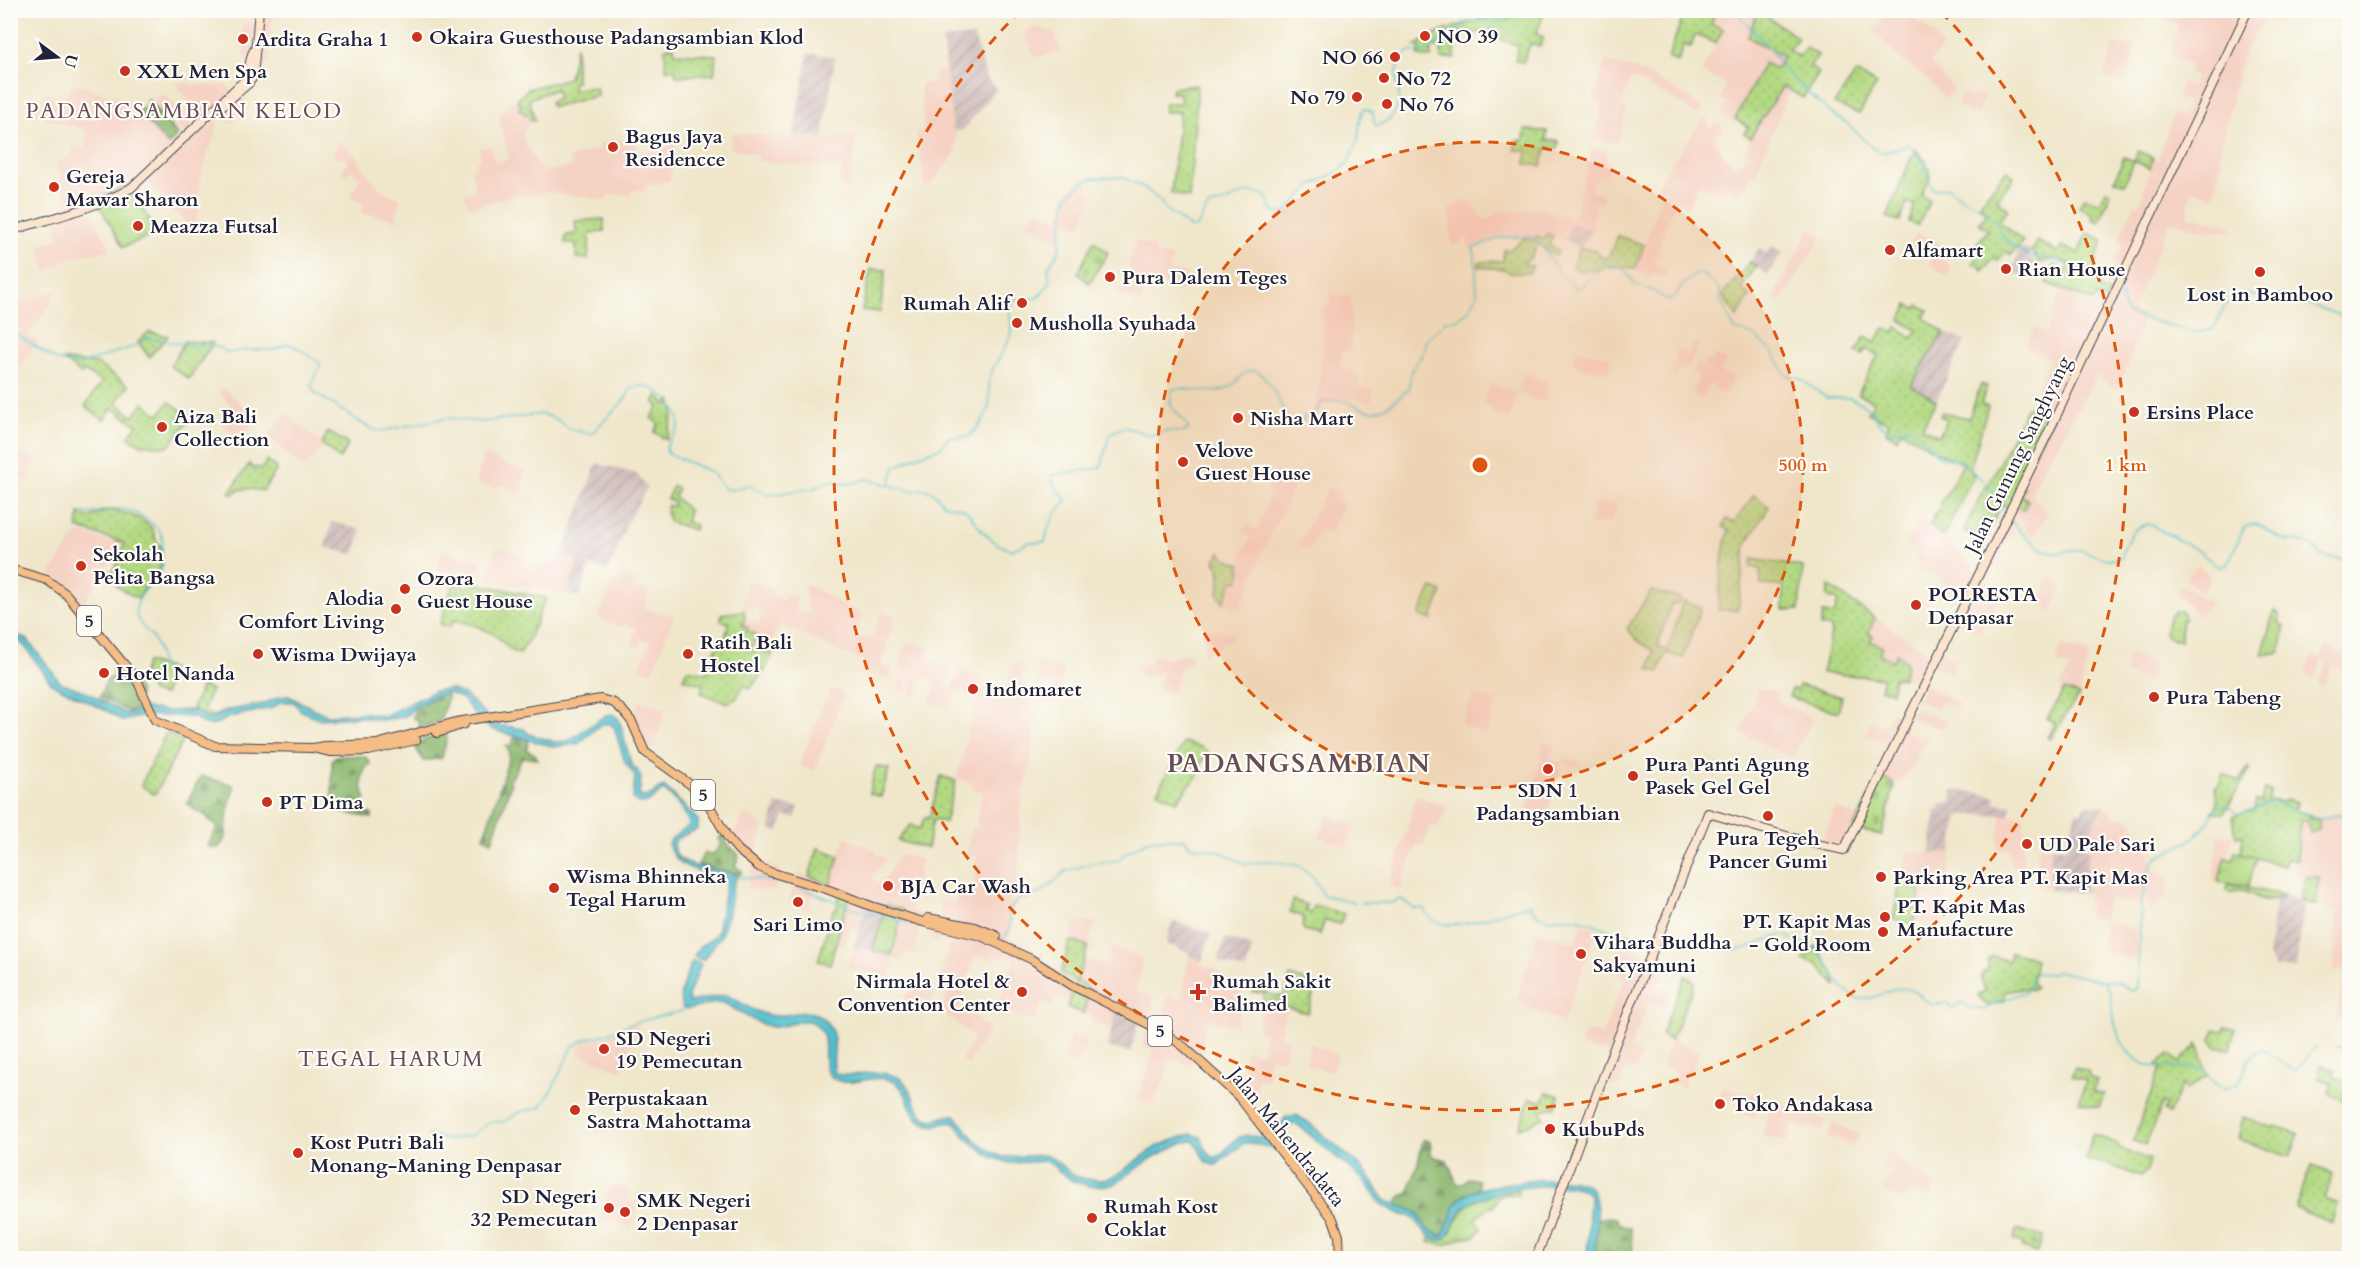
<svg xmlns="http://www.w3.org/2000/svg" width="2360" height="1269" font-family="Cardo,serif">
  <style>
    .built { fill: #f5d2c3 }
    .industrial { fill: url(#industrial-furrows) }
    .grass { fill: url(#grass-dots); stroke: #6a7e5e; stroke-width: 1.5 }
    .forest { fill: url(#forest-firs); stroke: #586e56; stroke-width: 1.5 }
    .cemetery { fill: url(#cemetery-stones); stroke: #6a7e5e; stroke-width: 1.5 }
    .park { fill: url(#park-crowns); stroke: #6a7e5e; stroke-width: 1.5 }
    .water { fill: #52bfcc; stroke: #3a7084; stroke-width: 1.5 }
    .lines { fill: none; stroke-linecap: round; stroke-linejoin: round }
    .stream { stroke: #52bfcc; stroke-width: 1.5 }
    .secondary-casing { stroke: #414051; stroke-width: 10 }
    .trunk-casing { stroke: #414051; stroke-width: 10 }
    .secondary { stroke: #fbe5cf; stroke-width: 8 }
    .trunk { stroke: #f5be86; stroke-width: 8 }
    .ring { fill: none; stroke: #de560e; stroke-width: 3; stroke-dasharray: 10 8 }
    .poi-dot { fill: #c8321e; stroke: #fdfcf7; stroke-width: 2 }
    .labels { text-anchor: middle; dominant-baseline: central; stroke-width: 4.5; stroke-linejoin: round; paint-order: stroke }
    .shield { fill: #fdfcf7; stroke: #646373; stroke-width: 1.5 }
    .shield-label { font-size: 18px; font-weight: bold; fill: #22223b }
    .poi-label { font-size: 20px; font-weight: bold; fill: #22223b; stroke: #fdfcf7; text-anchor: start }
    .street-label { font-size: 20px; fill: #22223b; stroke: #fdfcf7 }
    .quarter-label { font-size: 22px; letter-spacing: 1.5px; fill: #664e57; stroke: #fdfcf7 }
    .district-label { font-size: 26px; font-weight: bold; letter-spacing: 1.5px; fill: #664e57; stroke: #fdfcf7 }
    .centre { fill: #de560e; stroke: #fdfcf7; stroke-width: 3 }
    .ring-label { font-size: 18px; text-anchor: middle; font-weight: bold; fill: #de560e; stroke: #fdfcf7; stroke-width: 4.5; stroke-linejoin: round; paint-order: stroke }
  </style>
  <defs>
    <pattern id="industrial-furrows" width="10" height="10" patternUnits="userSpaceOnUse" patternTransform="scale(1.5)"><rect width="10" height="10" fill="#d1bfbd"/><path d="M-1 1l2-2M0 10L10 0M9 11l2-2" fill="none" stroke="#b3a4a3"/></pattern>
    <pattern id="grass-dots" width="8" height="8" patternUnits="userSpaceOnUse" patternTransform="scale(1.5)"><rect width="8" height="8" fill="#b3d982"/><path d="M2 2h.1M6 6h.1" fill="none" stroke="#9aba71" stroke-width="1.8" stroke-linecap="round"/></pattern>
    <pattern id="forest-firs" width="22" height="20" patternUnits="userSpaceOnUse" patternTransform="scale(1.5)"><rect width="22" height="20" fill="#8eb970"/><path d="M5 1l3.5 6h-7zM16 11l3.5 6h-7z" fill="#74965d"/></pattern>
    <pattern id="cemetery-stones" width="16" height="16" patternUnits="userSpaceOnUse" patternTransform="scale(1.5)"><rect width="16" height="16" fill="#b3d982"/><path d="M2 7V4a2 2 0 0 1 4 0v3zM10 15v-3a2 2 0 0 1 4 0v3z" fill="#9aba71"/></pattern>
    <pattern id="park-crowns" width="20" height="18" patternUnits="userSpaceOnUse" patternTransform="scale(1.5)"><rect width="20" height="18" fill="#b3d982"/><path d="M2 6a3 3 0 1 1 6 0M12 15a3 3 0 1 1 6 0" fill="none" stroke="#9aba71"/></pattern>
  </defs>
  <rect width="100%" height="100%" fill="#fdfcf7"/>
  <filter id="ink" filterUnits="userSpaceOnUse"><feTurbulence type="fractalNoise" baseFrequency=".0167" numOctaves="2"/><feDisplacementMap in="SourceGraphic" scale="12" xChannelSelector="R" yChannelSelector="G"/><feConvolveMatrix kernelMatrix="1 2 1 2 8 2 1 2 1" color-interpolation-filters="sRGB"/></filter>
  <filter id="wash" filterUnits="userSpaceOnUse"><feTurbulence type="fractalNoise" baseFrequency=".008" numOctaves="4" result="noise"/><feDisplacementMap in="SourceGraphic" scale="24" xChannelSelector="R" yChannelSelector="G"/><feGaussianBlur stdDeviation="1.35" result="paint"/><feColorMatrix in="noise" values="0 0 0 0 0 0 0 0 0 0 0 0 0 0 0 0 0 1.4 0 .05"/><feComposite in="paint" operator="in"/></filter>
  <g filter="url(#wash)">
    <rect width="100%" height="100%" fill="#f0e7cb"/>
    <g class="built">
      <polygon points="261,11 273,11 269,62 252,75 255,60 244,59 245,46 242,44 243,22 260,24"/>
      <polygon points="1716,11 1740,11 1756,17 1748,37 1783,56 1776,69 1764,63 1734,122 1720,115 1727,102 1720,98 1727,85 1701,72 1723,29 1711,24"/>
      <polygon points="1873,11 1904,11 1933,33 1942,47 1930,63 1954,89 1946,98 1928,80 1895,54 1873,31 1883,20"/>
      <polygon points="2161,11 2270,11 2243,54 2219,157 2223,159 2214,197 2193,190 2189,201 2188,216 2232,225 2230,231 2206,231 2170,221 2132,312 2144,316 2122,381 2116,391 2097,375 2030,493 2048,513 2033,537 2009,508 2028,500 2020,495 2018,484 2053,418 2029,407 2050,359 2026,347 2034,327 2046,332 2062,289 2094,301 2096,296 2106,300 2121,267 2114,264 2124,242 2119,239 2135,204 2139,205 2153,158 2157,161 2173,113 2183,117 2189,102 2177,99 2181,84 2193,87 2196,75 2188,73 2190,65 2170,56 2177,25 2158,17"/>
      <polygon points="1034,27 1055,32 1060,52 1035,57 1023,33"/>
      <polygon points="2114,44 2136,47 2125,83 2103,77"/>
      <polygon points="1605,61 1633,69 1657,79 1695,102 1702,110 1696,115 1680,103 1631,78 1621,106 1628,108 1617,144 1595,137 1603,104 1593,101"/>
      <polygon points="946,69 953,130 956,131 956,147 955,153 933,182 925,187 916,132 924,131 920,84 935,83 935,71"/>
      <polygon points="73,83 137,104 174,148 186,137 154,101 163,93 194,128 203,120 175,83 227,86 245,102 241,114 238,113 234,123 220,118 200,179 197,219 192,230 141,175 127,186 86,202 111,250 72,257 47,272 39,246 60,239 53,212 69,207 56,162 70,157 74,146 84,149 87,130 53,121 33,112 46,93 56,99 59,95 66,96"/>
      <polygon points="1783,86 1790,89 1755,175 1751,173 1739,196 1730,188 1725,196 1699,184 1689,206 1677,201 1667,223 1653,264 1668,269 1664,278 1651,273 1649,279 1635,269 1664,191 1657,187 1662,176 1705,117 1710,127 1720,122 1723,130 1714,135 1719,148 1729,161 1738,167 1745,157 1750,138 1780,94"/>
      <polygon points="1964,93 1968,95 1985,94 1978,116 1957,106"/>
      <polygon points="510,100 514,103 517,100 521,105 519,109 531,119 522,134 523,138 541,172 572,167 569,158 598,149 598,145 602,143 634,138 636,154 676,143 670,181 662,181 661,184 646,184 646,190 631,191 631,195 609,195 607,200 595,200 584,196 573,196 546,192 527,196 517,194 469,208 464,194 475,190 471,168 477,166 475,161 481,159 479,148 490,146 495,163 510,159 499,121 500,115"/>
      <polygon points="732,133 814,139 857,136 849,188 839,187 842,168 757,161 758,155 729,148"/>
      <polygon points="339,140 357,157 365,171 382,191 400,198 396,220 361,213 364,204 350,196 360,178 352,170 346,176 340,171 349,161 341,157 340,159 333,156"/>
      <polygon points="1592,148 1608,152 1606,159 1611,162 1606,179 1598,177 1597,182 1593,182 1590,191 1603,195 1600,204 1595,202 1594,205 1596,206 1592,220 1595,221 1593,230 1572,223 1565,240 1547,234 1545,239 1534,241 1505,232 1496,238 1469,248 1467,239 1451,247 1450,208 1462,201 1470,202 1483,219 1487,220 1498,212 1544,209 1573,219"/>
      <polygon points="1087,181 1092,199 1088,210 1080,227 1062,221 1060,241 1023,223 1038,211 1050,217 1062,220 1066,195 1070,188"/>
      <polygon points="1810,229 1822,237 1781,302 1773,297"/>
      <polygon points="1916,234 1939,243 1935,253 1952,268 1948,276 1929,264 1935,252 1912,243"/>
      <polygon points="1136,241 1155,247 1155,254 1173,257 1170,270 1187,273 1183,292 1148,279 1141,301 1117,294 1131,270 1128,267"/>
      <polygon points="57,291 45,312 28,334 38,342 15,374 11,371 11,345 20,330 11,325 11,310 18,307 17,303"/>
      <polygon points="1331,292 1350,297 1352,303 1351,350 1343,350 1340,367 1355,372 1359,379 1359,387 1373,388 1372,402 1344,398 1317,410 1323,335 1322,307 1329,304"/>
      <polygon points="1695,341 1699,344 1695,351 1697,353 1686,370 1680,368 1676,377 1670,376 1678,348 1689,353"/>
      <polygon points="1577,350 1613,358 1608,374 1572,364"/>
      <polygon points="1714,354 1727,360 1721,371 1734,379 1724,395 1710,384 1702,398 1692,394 1698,377 1692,373 1697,364 1701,366 1706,359 1711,362"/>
      <polygon points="1525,373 1550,383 1544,403 1518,392"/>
      <polygon points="1490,383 1518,394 1509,419 1492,412 1493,407 1483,404"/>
      <polygon points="223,387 258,419 252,426 245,442 220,422 232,405 219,394"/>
      <polygon points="286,413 324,445 304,469 268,436"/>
      <polygon points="19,454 36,459 30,481 13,475"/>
      <polygon points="483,454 525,472 521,491 503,485 493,488 475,483"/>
      <polygon points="1275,473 1297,482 1265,547 1240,609 1223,603 1233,580 1238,581 1243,557 1240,556 1251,538 1243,531 1247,524 1257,530 1271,493 1267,490"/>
      <polygon points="1328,487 1341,493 1338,501 1344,506 1329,533 1319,529 1309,550 1298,545"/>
      <polygon points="1594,503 1617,504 1613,521 1590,526"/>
      <polygon points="1920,515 1943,537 1956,545 1978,574 1967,595 1973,598 1985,579 2002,592 1980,633 1954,620 1961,605 1944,595 1949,587 1940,583 1942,579 1922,570 1923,567 1914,562 1918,552 1905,544"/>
      <polygon points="2000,523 2014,529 1990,577 1979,571"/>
      <polygon points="78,532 121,544 83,605 75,593 60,580 49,575"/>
      <polygon points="496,547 524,555 521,564 533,567 534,565 546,567 551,553 578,561 567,594 488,579"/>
      <polygon points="441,550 480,561 476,576 438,570"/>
      <polygon points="2197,565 2206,572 2210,580 2201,592 2185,579"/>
      <polygon points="620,574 636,581 634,588 649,591 644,609 674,615 652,673 639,668 650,642 642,640 639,648 631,645 637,628 625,624 623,627 598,619 612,582 617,583"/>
      <polygon points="2051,577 2055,578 2055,582 2064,584 2051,613 2040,601"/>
      <polygon points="748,581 772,589 771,596 779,597 780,600 784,600 785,596 797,596 795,610 809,614 803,584 808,585 862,614 855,635 871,640 881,612 895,616 881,665 893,668 890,678 877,675 877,672 873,671 871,675 861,672 864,661 828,648 825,644 779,624 767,652 751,651 747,632 742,626 745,618 760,623 759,609 741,611"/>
      <polygon points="2182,584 2211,602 2199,616 2176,593"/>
      <polygon points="1875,618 1935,656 1939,649 1957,659 1951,673 1931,665 1923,683 1902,678 1907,664 1898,653 1894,661 1879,654 1870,641 1868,633"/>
      <polygon points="1203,628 1233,632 1235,636 1203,656"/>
      <polygon points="907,642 929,648 926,659 951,667 946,684 953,688 960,670 1006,689 1012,662 1024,665 1021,691 1035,693 1039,664 1063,669 1062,701 1038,707 1029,776 1022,793 1018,889 1011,890 1009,939 1076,981 1084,959 1107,966 1112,947 1143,958 1136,991 1154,997 1150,1020 1162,1026 1167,996 1181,999 1189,956 1202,960 1201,965 1216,969 1218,973 1216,984 1242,990 1237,1026 1208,1020 1200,1052 1196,1050 1190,1066 1172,1059 1153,1104 1138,1101 1154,1049 1142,1046 1150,1020 1118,1004 1110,1029 1091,1022 1093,1016 1083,1013 1090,989 1076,982 1070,1000 1055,996 1052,1006 1042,1002 1034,1023 997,1009 1015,959 1005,955 1003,958 994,956 992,960 975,955 958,1011 980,1018 978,1023 989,1027 984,1041 982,1041 969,1065 961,1061 974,1036 941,1012 947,994 936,990 931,1004 922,998 914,1015 900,1010 908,991 913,992 917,982 936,990 958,921 944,918 937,942 928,938 933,916 939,917 940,900 955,903 957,893 971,896 976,870 974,869 976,857 966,855 971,827 975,828 983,792 972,789 973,785 957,777 978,697 956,689 950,710 943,708 943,706 930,703 936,681 923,676 917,696 910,694 912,685 907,683 905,692 897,690 903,670 898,669"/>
      <polygon points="2061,646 2090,652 2079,695 2059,688 2070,667 2056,663"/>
      <polygon points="2325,646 2349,657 2350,675 2333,665 2323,687 2317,684 2327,661 2322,659 2313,681 2305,672 2313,655 2322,658"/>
      <polygon points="1189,653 1192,662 1180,667 1173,694 1158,690 1162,672 1141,678 1138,664 1151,664 1150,655 1163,656 1163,660"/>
      <polygon points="2128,655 2154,663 2150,680 2124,674"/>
      <polygon points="1924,684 1959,704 1956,708 1940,702 1937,708 1917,700"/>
      <polygon points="832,689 844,694 815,771 799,766 821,709"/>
      <polygon points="1759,689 1771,689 1777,694 1776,700 1813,718 1793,759 1740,732"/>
      <polygon points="1474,694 1497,702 1486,735 1461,724"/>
      <polygon points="639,701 665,709 658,736 651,750 646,747 633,716"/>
      <polygon points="1913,708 1948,721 1942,729 1909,718 1903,731 1929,738 1927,744 1923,744 1920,752 1918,752 1913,765 1899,784 1893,783 1880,776 1894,745 1865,736 1869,721 1887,726 1892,712 1908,717"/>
      <polygon points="1543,742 1554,745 1550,759 1563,763 1564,758 1579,762 1577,767 1563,763 1547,816 1537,813 1533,826 1517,822 1526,810 1541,757 1539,756"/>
      <polygon points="1416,795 1447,806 1438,828 1430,826 1424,845 1417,844 1400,890 1388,886 1404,840"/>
      <polygon points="2103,806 2116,818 2120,817 2133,820 2150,855 2153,869 2170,875 2166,899 2148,911 2147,899 2143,894 2139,905 2107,898 2104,920 2136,928 2136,931 2138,931 2135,940 2138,943 2138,955 2132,959 2101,951 2104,920 2087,917 2089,904 2085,876 2089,850 2083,849"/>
      <polygon points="1835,807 1859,817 1843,844 1822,841"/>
      <polygon points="2349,810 2350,944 2345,967 2349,968 2349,1020 2336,1016 2345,970 2333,972 2337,911 2316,906 2318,877 2296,877 2300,819 2308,822 2310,833 2319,830 2319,819 2331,815 2337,816"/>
      <polygon points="745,813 764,826 755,857 769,866 779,869 774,891 762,888 760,891 747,887 755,857 731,835"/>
      <polygon points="1328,815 1357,827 1346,847 1319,837"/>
      <polygon points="2001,815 2025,815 2023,867 2011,867 2010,849 1997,850"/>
      <polygon points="2219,835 2232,836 2228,858 2226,858 2218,882 2212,881"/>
      <polygon points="845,837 876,851 875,853 886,858 872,879 881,885 900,855 921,859 911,911 924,914 914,954 904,953 901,961 891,958 890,961 894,963 889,980 873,973 847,968 854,947 892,955 903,910 868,900 859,930 851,929 845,946 836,944 850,893 830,885"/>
      <polygon points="2038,847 2051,847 2049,890 2037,887"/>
      <polygon points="1907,852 1952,852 1940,926 1914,921 1924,876 1903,872"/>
      <polygon points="799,873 819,880 807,910 791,902 788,897 796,884"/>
      <polygon points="1075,922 1096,922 1088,946 1070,941"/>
      <polygon points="1582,923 1597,929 1563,1023 1516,1001 1538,931 1575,943"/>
      <polygon points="1621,944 1651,956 1654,950 1669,957 1657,986 1671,992 1665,1006 1650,1000 1630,1050 1642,1055 1636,1070 1626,1067 1619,1087 1602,1082 1611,1054 1580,1045 1585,1031 1602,1034 1625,978 1611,971"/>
      <polygon points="1269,999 1283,1002 1282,1006 1287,1007 1280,1036 1289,1038 1284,1060 1269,1056 1268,1080 1258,1080 1253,1108 1240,1089 1246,1050 1262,1053 1264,1032 1257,1030 1263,1003 1268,1004"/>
      <polygon points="637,1023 638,1028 621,1071 578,1054 581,1044 586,1041 605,1038"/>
      <polygon points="1070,1034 1086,1041 1079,1065 1062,1061"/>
      <polygon points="1671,1040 1699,1051 1690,1076 1687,1075 1684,1087 1673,1083 1677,1072 1662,1067"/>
      <polygon points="1310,1043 1338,1056 1331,1072 1306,1065"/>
      <polygon points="1723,1088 1761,1095 1755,1117 1740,1112 1743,1105 1729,1100 1725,1109 1717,1105"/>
      <polygon points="1773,1099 1826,1120 1821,1131 1810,1126 1807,1131 1793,1125 1787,1142 1762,1136"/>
      <polygon points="1833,1123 1860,1135 1852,1147 1836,1137 1834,1140 1826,1138"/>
      <polygon points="1889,1152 1935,1185 1928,1199 1912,1188 1903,1202 1882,1188 1892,1172 1881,1165"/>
      <polygon points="611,1185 628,1189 626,1199 639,1203 632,1229 600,1216"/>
    </g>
    <g class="industrial">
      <polygon points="974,36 986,77 997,89 962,131 953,130 942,39"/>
      <polygon points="808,53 835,57 823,138 793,137"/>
      <polygon points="1572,223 1593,230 1580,248 1565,240"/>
      <polygon points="1772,246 1783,253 1767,274 1750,262 1759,248 1767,253"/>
      <polygon points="2019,247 2032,251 2029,259 2037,261 2035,268 2030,266 2027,277 2012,273"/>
      <polygon points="1944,332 1965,341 1936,401 1911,385"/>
      <polygon points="597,463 637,474 647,488 628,521 608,571 589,565 580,597 567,594 578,561 561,556"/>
      <polygon points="332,522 362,530 354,555 325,547"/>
      <polygon points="1953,789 1991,795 1996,798 1995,803 2012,805 2008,815 1958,815 1952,852 1930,853 1936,811 1940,810 1941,804 1952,802"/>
      <polygon points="776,804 799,807 796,818 785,816 778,832 770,829"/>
      <polygon points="2085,804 2103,806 2084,848 2089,850 2085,876 2086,893 2049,890 2051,847 2067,847 2076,812 2081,813"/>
      <polygon points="2283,895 2304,902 2296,969 2274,967 2268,956 2275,901"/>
      <polygon points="868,899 886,905 873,951 854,947"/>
      <polygon points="1172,921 1211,933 1202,960 1189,956 1190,953 1166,944"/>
      <polygon points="1225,938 1252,947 1246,971 1218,962"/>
      <polygon points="1118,1004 1140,1015 1130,1053 1107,1047"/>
    </g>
    <g class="grass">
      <path d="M1510,11H1545L1536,34L1544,37L1540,47L1531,43L1523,62L1515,61L1518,45L1500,40L1501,35L1494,34L1495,30H1490L1489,33L1455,32V58L1441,59V48H1431V58L1418,56L1420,47L1415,46C1442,28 1474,20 1505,14Z"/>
      <polygon points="1685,11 1716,11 1711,24 1723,29 1716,43 1695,35 1691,47 1684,45 1678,62 1668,58"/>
      <polygon points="1740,11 1770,11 1766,16 1798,38 1788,50 1799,57 1806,48 1818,55 1810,67 1819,73 1803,98 1783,86 1750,138 1744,133 1748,127 1735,119 1764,63 1776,69 1783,56 1748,37 1756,17"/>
      <polygon points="576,46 576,82 573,83 573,89 596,87 597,96 552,107 550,102 558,98 556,89 529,99 535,120 530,121 531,118 519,109 521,105 517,100 528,89 569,78"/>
      <polygon points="674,46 675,53 716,55 714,74 676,76 675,69 666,69 665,48"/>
      <polygon points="1856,73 1877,84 1859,114 1834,104"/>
      <polygon points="1196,85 1197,96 1189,198 1171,193 1180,112 1164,112 1165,103 1181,103 1180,93 1171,93 1172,88"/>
      <polygon points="1525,130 1547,131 1546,140 1559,141 1558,148 1547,147 1541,166 1526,164 1527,151 1515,150 1515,141 1524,140"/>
      <polygon points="1915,149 1926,161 1931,177 1921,195 1930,201 1918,225 1909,222 1915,205 1907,202 1900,221 1887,217"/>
      <polygon points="2138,151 2153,158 2150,168 2134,161 2125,184 2115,180 2124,157 2134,161"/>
      <polygon points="2007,170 2014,177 1997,200 2008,209 1999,221 2023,241 2011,255 2006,251 1998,261 1994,258 1983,271 1978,264 1976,266 1972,263 1982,251 1975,246 1988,230 1979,223 1987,212 1979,205"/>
      <polygon points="2106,190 2111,193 2099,222 2092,219 2093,214 2079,207 2084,197 2099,203"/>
      <polygon points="604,219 604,232 590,233 588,259 576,258 576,244 565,243 566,235 576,234 575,221"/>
      <polygon points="2087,233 2103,240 2092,270 2104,275 2099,288 2109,292 2106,300 2096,296 2094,301 2046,283 2053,265 2068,271 2070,264 2056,258 2040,263 2032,251 2037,241 2058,252 2061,246 2078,253"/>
      <polygon points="1547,234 1553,236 1549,245 1559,250 1556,256 1538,244 1529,260 1525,261 1524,264 1533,266 1529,273 1510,273 1504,269 1479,267 1479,262 1503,261 1504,250 1509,250 1525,238 1534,241 1536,236 1544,239"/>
      <path d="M1618,236L1644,245L1635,269C1610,260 1590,279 1572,267L1580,248L1596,250L1602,258L1608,257Z"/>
      <polygon points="1750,262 1757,266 1741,288 1750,296 1737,317 1722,295"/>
      <polygon points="871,269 886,270 880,312 862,310"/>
      <polygon points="1908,305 1916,309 1918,305 1928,310 1924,318 1944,332 1911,385 1936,401 1922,428 1939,436 1947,419 1940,416 1942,412 1969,418 1981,384 1987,386 1981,404 1988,406 1970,470 1974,475 1943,537 1930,524 1963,464 1935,451 1901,430 1897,439 1886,432 1889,423 1868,413 1874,402 1858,394 1878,355 1866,349 1862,355 1856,352 1865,336 1876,342 1884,328 1894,333 1897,327 1913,338 1917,330 1900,320"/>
      <polygon points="149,332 168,336 149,357 138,342"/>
      <polygon points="185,341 213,343 189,379 170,366"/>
      <polygon points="64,360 97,364 129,386 116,402 133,417 144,403 159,415 169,402 192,417 168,447 139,444 128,437 137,425 112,408 104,420 85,406 102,382 84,371 81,374"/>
      <polygon points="658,395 666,404 671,400 674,411 667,440 654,432 659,424 651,418 659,406 654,402"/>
      <polygon points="2029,407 2053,418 2018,483 2024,487 2020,495 2028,500 2023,510 2012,504 2009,508 2002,504 1981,545 1975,542 1977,537 1964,531 1985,486 1987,488 2026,408"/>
      <polygon points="328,432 348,444 344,453 339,459 322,444"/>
      <path d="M267,460L277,469L263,491C252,489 242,486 233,494L229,493L249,464L254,469L257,467L261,470Z"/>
      <polygon points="673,486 678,489 674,496 689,511 686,522 696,525 694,530 670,522 666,512 668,505 673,506 674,502 667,499"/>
      <polygon points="1754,495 1769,507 1746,544 1738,610 1718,610 1723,553 1729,530 1723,527 1727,519 1734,523"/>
      <path d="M109,510C123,512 144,517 152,529C156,535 154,541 161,546V567L147,584L138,599L118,587L110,574L121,558L124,543L77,528L79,515L90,517Z"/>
      <path d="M1220,552L1227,559L1241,564L1239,569L1242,570L1238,581L1233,580L1223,603L1218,594C1220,581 1223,572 1215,561Z"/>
      <polygon points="1752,559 1803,567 1799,610 1783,610 1783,586 1761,585 1760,569 1751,567"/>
      <path d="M473,583L546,598L530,636L520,654C507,651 504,640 493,634C482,627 468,623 455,620L449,627L440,624L452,588L455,585L467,587Z"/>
      <polygon points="1829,586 1875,618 1868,633 1873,636 1870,641 1882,647 1879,654 1893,661 1897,653 1907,664 1902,678 1894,678 1892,692 1880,689 1883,678 1822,673 1832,628 1821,626 1823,613 1834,615 1838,600 1827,597"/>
      <polygon points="1432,588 1442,592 1431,620 1419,615"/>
      <polygon points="1651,591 1680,598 1679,603 1671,605 1657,647 1668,650 1683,601 1701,608 1683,658 1666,653 1659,672 1649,669 1654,651 1638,641 1627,629"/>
      <polygon points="744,611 745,618 742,625 748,628 747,632 754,633 756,636 751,651 773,653 765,670 750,689 744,685 736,699 727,703 701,693 703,684 683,679 687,669 707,673 718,644 724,641 729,623 721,621 721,614"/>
      <polygon points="2175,611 2182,611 2185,619 2181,621 2181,640 2173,640 2164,634 2170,616"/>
      <polygon points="2274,611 2279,614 2280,624 2285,625 2280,652 2262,655"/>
      <polygon points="147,662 173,669 164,695 152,692 142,675"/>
      <polygon points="1800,685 1842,697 1838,712 1789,697 1792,689 1797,690"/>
      <polygon points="202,686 211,690 203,712 214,716 225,710 230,710 220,716 209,719 192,708"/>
      <polygon points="2064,690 2079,695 2050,739 2048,738 2055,724 2047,719"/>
      <polygon points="168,733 183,740 156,793 153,794 141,785 165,735"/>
      <polygon points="1184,742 1203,748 1209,753 1198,767 1201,771 1177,801 1157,792"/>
      <polygon points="876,766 889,769 881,797 869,793"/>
      <polygon points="2248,768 2250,769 2224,813 2212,812 2215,810 2217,802 2215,788 2219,784 2223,774 2239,781"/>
      <polygon points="941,776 956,781 945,822 933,819 927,848 898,841 910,825 920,829 925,817 929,818"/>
      <polygon points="2264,790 2271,791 2268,800 2277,801 2277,804 2287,799 2297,802 2295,810 2311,815 2310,819 2319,819 2319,830 2310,833 2308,822 2300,819 2297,860 2287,859 2283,866 2241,853 2243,835 2236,836 2233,816 2254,809 2256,801 2261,802"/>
      <polygon points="818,848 839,856 830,885 809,876"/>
      <polygon points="2305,877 2319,877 2316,906 2301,900"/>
      <path d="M2227,884L2283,895C2265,908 2262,897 2245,892C2238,889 2233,894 2226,891Z"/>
      <polygon points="841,889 850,893 830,964 818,961 833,910 836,910"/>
      <polygon points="1293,900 1307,905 1306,912 1311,913 1314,905 1344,914 1340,924 1325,920 1320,934 1304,930 1302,925 1304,917 1290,912"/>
      <polygon points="886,905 903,910 892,955 873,951"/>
      <polygon points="1070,941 1088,946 1077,981 1090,989 1083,1013 1067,1007 1076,982 1061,973"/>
      <polygon points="1816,946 1833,972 1837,987 1818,965 1803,960"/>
      <path d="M2011,952L2036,959L2032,981L2036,988L2032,990L2027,988L2005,992V1001L1992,1005L1985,1004L1978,995L1986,990C1981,984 1980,979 1983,972L1988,971V960L1992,956L2009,961Z"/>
      <polygon points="1290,976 1316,984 1308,1013 1282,1006 1283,1002 1270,1000 1268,1004 1263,1003 1264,993 1253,992 1256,985 1266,988 1265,993 1284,997"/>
      <polygon points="1685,976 1695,982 1671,1040 1661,1035"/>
      <polygon points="2225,1026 2235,1028 2230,1049 2218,1048 2211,1040 2215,1029 2224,1031"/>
      <path d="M2197,1044C2204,1054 2202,1065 2208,1075L2186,1090L2182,1084L2169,1114L2163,1111L2166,1105L2162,1103L2146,1145L2133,1141L2161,1067L2157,1065L2169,1054L2179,1063L2192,1049L2193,1050Z"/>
      <polygon points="2321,1065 2336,1070 2334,1077 2349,1082 2347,1089 2349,1090 2349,1104 2329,1093 2332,1083 2318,1078"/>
      <polygon points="2075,1067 2090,1072 2089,1077 2097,1080 2093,1091 2104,1094 2099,1107 2079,1102 2086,1081 2072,1076"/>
      <path d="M1547,1092L1559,1096L1556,1107L1541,1110L1544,1118C1534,1120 1531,1126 1519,1128L1530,1098L1542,1102Z"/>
      <polygon points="2243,1117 2274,1128 2275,1126 2299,1134 2290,1157 2238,1139"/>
      <polygon points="2092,1134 2118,1144 2118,1148 2150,1160 2147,1170 2141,1177 2107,1164 2086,1160"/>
      <polygon points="2311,1166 2333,1174 2325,1199 2337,1204 2332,1223 2295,1208"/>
    </g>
    <g class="forest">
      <polygon points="148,100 178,135 168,145 134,107 145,109"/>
      <polygon points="117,664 139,690 139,696 136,694 131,698 132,702 139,704 139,707 129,712 100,697 107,679 114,677 112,671"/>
      <polygon points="444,693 448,697 440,721 419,728 418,720 413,718 415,707"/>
      <polygon points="438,735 445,735 447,737 442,758 424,761 415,747 419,742"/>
      <polygon points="515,737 528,740 527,750 535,754 537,759 522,757 512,778 509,779 511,784 492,841 484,837 509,758 509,751 505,746 510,747"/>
      <path d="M336,756H364L369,761L370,764C359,772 361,788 366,799L362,803L363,813L372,814V818L336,811L332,807V760Z"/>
      <path d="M201,776L233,785L234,788C232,795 229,804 228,812C225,824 230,840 217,848H211L208,845L218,827L209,820L207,816L195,810L187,803Z"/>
      <polygon points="723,835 727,844 738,854 739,857 735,866 742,871 741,874 698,865 704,853 713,855 721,844 718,839"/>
      <path d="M1423,1140L1429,1141L1432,1146L1430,1154L1434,1157L1447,1160L1457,1184H1463L1468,1178L1478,1180L1479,1190C1473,1192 1465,1194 1461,1197C1450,1208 1452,1225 1441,1236L1428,1230L1417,1212L1397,1206C1397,1200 1401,1194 1408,1194L1417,1167Z"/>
      <polygon points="1609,1217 1615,1218 1620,1225 1630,1228 1633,1249 1628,1257 1594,1258 1597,1219"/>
    </g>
    <g class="cemetery">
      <polygon points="1094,241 1108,253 1089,283 1078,273"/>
      <polygon points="1880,776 1893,783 1894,786 1882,835 1853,829"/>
      <polygon points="2017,1229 2043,1237 2037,1253 2022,1248 2023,1243 2014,1240"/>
    </g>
    <g class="park">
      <polygon points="127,186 157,231 148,237 123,247 96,199"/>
      <polygon points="2235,851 2257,858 2248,887 2218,882 2226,857 2233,859"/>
      <polygon points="1901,878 1922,883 1914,921 1909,923 1893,919"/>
      <polygon points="1518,1189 1518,1195 1509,1194 1498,1197 1494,1206 1483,1211 1476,1218 1481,1229 1474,1237 1464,1237 1445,1245 1429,1242 1430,1238 1445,1239 1466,1206 1483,1197"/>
    </g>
    <g class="water">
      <path d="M10,632L27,639L60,682L86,692L124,713H131L145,708L167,711L195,710L208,719H212L230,710L263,704L279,697L289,696L326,715L367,713L384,716L435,691L450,689L465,695L497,725L524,729L529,734L555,742L568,741L605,716L612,714L619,719L631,764L638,771L641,778L639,796L647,797L664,786L698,820V829L676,839L673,846L678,857L692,865L738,875L732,888L730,906L721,936L703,960L694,957C699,942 709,944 717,933L727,879L724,876C701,872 676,870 668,844L672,838L689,826C688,814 673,797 663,790L648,803H639L633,799L635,776L625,762L614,727L609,723L600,725L578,744L555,747L497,731L486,726L475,715L463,699L449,693L436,696L415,707L404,717L382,720L359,717L318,719L300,710L294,702H281L272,708L230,717L212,726L202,723L194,717L147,715L122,721L109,712L52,684L23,644L11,638Z"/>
      <path d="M692,961L701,964L688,996L689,1002L726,995C740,1001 752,1012 768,1015C789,1020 815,998 831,1029C839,1044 829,1061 836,1074C856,1079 870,1067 895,1076C915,1083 912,1112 928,1119C936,1123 946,1114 955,1115L974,1139L992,1152L1003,1157L1048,1155L1075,1176L1086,1179L1102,1180L1115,1176L1156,1147L1185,1136L1191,1134L1201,1137L1207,1153L1214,1158C1227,1154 1229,1141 1242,1136C1249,1134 1259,1138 1267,1139L1276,1132L1286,1117L1296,1115L1308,1122L1360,1166L1369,1176L1384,1200L1417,1212L1428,1230L1441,1236C1452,1225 1450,1205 1463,1196C1480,1184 1581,1169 1592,1190C1601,1206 1596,1241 1594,1258H1587L1590,1195C1573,1174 1483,1191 1464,1207C1456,1215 1454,1230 1445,1239C1428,1244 1423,1227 1413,1217L1402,1215L1381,1204L1364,1180L1298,1125L1293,1124L1286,1129L1282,1140L1275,1149L1251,1143H1244L1216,1165C1201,1165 1203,1149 1193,1141L1184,1142L1154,1157L1113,1185L1090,1186L1072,1181L1047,1161L1010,1163L991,1157L966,1138L955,1123L944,1122L934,1126C902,1119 915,1097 897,1084C877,1070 857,1087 839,1081C812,1071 835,1042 817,1026C805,1013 788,1028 773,1027C757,1025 738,1010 724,1003C710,1001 698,1010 684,1009C674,995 688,976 692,961Z"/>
    </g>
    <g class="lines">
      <g class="stream">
        <polyline points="1735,10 1773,53 1787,73 1830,113 1847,123 1872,148 1883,153 1909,145 1923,163 1933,189 1949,188 1966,201 1977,205 1994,219 2004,237 2014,247 2031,257 2047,258 2094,274 2115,287"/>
        <polyline points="2119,289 2126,313 2195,333 2214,329 2224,307 2244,293 2271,298 2278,295 2286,296 2350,319"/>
        <path d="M10,330L58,361L79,365L138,345L146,338L196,346L217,347L229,353L246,350H274L288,344L298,348L321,364L311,384L315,393L371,429L381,431L447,418L481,422L542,414L556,419L570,429L591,434L626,398L630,389C649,377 678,404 679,422C679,433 670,438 666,447L667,453L711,472L725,489L730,490L749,485L768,495L815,488L833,480L841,484H849L867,479L912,491L924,489L933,492L945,505L962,508L968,512L982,531L997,544L1011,550L1030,542H1045L1048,528L1058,510L1067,500L1054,485L1051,475L1100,468C1106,459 1106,438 1112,433C1125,421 1139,434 1152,435C1158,435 1161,432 1166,431C1174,430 1180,435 1188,430C1188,415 1162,412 1173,389C1191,386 1213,398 1232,386C1237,382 1240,376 1246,372C1250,371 1252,370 1256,371C1268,375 1285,412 1289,423L1299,424L1306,416L1317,412L1319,404C1345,391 1363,416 1379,410C1390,407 1398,397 1409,389L1411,371L1423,353L1426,340L1441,326L1444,321L1456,320L1469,310L1477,295L1475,255L1473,248L1503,237H1532L1539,242L1561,275L1576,288H1579L1607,264L1624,268L1635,285L1653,291L1669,301L1676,295L1683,284L1698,273L1706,276L1720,290V299L1735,330L1753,335L1773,352L1785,374L1801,379L1827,398H1850L1863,404L1873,412L1878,422L1891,433C1895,432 1900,427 1904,427C1914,428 1933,449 1940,457L1963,462L1992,489L2006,514"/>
        <path d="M890,483L895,467L917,456L940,448L949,437H968C975,431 988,416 989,406C990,394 987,380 993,369C999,356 1009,346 1011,331C1012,317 1005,311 1015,299L1037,298L1050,283L1048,268L1059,251L1066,198L1081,183L1094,178L1122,177L1145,188L1160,201L1165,209L1191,228L1197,227L1207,208C1213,204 1219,204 1225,202C1241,195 1249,187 1267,197C1270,208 1271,213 1284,214L1311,186L1340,170L1349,161L1358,140L1361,113L1365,109L1373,112L1374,123L1377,126C1423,106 1377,77 1410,51C1431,56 1429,47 1444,38C1451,34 1460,27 1468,23C1486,14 1498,34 1520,10"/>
        <path d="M78,512C95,517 110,505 127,510C138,513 160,526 162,537C164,544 161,549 162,555C162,560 164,564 162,569C155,584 137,592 136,611C136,624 145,627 152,637C160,648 159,662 165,674"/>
        <path d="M2009,518C2017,529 2043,555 2057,553C2066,552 2070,548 2080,550C2095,554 2105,562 2121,558C2126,542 2131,526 2149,524L2199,551L2218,567L2227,565L2244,528C2261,518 2264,531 2277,537C2290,544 2311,537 2319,555L2342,559L2350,564"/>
        <polyline points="739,877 785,882 864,912 933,929"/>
        <path d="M1360,903H1391L1401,899L1414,909L1423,908C1439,946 1504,908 1531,904V908C1547,927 1559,914 1579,919C1595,923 1612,933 1628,934C1638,934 1647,932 1656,934"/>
        <path d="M1661,935C1687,942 1717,955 1745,948C1759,945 1770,937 1785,935C1797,944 1811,944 1821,955C1833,968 1842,997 1861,999C1877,1000 1892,986 1907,989C1927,993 1924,1012 1947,1002L1953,1009L1962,1002L1969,1007L1983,1010L1998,1002L2023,993L2028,989L2035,973L2051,974L2056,971L2103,981L2110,991C2113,1020 2118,1058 2151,1066C2160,1068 2166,1065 2175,1069L2186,1067L2204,1069L2214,1083L2225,1089L2239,1083C2245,1070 2247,1051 2264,1050L2294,1071C2305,1064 2308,1053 2317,1046"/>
        <polyline points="970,937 982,941"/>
        <polyline points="1000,941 1009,932 1011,908 1018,899 1031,897 1042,892 1066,871 1097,862 1117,861 1127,852 1149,840 1185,839 1190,846 1218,851 1246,864 1271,861 1300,866 1314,878 1323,895 1355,902"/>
        <polyline points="2103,981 2118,982 2132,991 2137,988 2141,906 2147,875 2155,859 2194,838 2205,827 2217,807 2225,805 2238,814 2252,811 2264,804 2273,802 2318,819 2350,812"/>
        <polyline points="2337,1047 2350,1050"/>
        <polyline points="427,1135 448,1140 473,1135 490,1122 503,1122 522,1111 540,1108 551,1091 573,1046 586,1039 607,1034 633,1023 681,1011 684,1008"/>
      </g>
    </g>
  </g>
  <g filter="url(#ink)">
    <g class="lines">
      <g class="secondary-casing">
        <g id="secondary">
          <polyline points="222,106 248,84 253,77 259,10"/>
          <path d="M10,231C51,218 94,209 131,188L246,79L252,54L256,47"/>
          <polyline points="1536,1258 1615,1045 1708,813 1807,842 1844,850 2051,427 2248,10"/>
        </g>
      </g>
      <g class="trunk-casing">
        <g id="trunk">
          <polyline points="10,569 47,580 66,594 137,680 155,720 215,746 313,748 331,752 369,751 416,740"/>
          <polyline points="437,733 464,724"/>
          <polyline points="313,748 325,746 377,744 456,722 601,699 614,703 623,711 632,722 645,752 702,793 728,838 738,850 759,867 770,872 829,890 871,906 923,922 981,936 1031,959 1073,986 1160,1030 1183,1046 1239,1097 1333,1219 1339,1236 1340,1258"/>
          <polyline points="928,918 975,927 997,936"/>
        </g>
      </g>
      <use href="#secondary" class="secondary"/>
      <use href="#trunk" class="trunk"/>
    </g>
  </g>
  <circle cx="1480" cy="465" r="323" fill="#de560e" fill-opacity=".12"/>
  <g class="ring">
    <circle cx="1480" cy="465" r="323"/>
    <path d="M1941 12A646 646 0 1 1 1019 12"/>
  </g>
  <g class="poi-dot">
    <circle cx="1425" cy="36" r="6"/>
    <circle cx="417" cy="37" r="6"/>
    <circle cx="243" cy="39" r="6"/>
    <circle cx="1395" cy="57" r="6"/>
    <circle cx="125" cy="71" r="6"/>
    <circle cx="1384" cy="78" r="6"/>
    <circle cx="1357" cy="97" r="6"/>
    <circle cx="1387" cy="104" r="6"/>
    <circle cx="613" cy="147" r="6"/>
    <circle cx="54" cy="187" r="6"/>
    <circle cx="138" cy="226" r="6"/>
    <circle cx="1890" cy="250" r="6"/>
    <circle cx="2006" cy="269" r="6"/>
    <circle cx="2260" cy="272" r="6"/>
    <circle cx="1110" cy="277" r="6"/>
    <circle cx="1022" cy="303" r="6"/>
    <circle cx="1017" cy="323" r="6"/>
    <circle cx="2134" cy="412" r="6"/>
    <circle cx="1238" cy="418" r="6"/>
    <circle cx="162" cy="427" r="6"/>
    <circle cx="1183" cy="462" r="6"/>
    <circle cx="81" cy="566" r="6"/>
    <circle cx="405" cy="589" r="6"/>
    <circle cx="1916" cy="605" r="6"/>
    <circle cx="396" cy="609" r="6"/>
    <circle cx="258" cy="654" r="6"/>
    <circle cx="688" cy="654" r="6"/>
    <circle cx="104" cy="673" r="6"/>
    <circle cx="973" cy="689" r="6"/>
    <circle cx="2154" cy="697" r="6"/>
    <circle cx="1548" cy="769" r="6"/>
    <circle cx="1633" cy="776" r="6"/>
    <circle cx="267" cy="802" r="6"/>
    <circle cx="1768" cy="816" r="6"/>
    <circle cx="2027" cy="844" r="6"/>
    <circle cx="1881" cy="877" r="6"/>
    <circle cx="888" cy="886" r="6"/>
    <circle cx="554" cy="888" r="6"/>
    <circle cx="798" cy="902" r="6"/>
    <circle cx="1885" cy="917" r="6"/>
    <circle cx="1883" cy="932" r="6"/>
    <circle cx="1581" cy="954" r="6"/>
    <circle cx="1022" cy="992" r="6"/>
    <path d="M1195 983h6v6h6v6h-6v6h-6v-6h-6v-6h6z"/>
    <circle cx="604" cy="1049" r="6"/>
    <circle cx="1720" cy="1104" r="6"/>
    <circle cx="575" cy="1110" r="6"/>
    <circle cx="1550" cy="1129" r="6"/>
    <circle cx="298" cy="1153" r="6"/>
    <circle cx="609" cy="1208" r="6"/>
    <circle cx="625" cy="1212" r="6"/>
    <circle cx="1092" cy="1218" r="6"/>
  </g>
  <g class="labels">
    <g class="shield">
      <rect x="77" y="606" width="24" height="30" rx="4.5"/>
      <rect x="691" y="780" width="24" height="30" rx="4.5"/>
      <rect x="1148" y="1016" width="24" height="30" rx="4.5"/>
    </g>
    <g class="shield-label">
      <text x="89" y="621">5</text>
      <text x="703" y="795">5</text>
      <text x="1160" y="1031">5</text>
    </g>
    <g class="poi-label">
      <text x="1437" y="36">NO 39</text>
      <text x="429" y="37">Okaira Guesthouse Padangsambian Klod</text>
      <text x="255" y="39">Ardita Graha 1</text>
      <text x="1383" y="57" text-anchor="end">NO 66</text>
      <text x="137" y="71">XXL Men Spa</text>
      <text x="1396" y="78">No 72</text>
      <text x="1345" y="97" text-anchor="end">No 79</text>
      <text x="1399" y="104">No 76</text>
      <text x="625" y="136">Bagus Jaya<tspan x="625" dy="23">Residencce</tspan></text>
      <text x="66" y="176">Gereja<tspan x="66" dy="23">Mawar Sharon</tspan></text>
      <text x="150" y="226">Meazza Futsal</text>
      <text x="1902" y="250">Alfamart</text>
      <text x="2018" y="269">Rian House</text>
      <text x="1122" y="277">Pura Dalem Teges</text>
      <text x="2260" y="294" text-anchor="middle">Lost in Bamboo</text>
      <text x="1010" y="303" text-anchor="end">Rumah Alif</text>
      <text x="1029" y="323">Musholla Syuhada</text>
      <text x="2146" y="412">Ersins Place</text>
      <text x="174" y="416">Aiza Bali<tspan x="174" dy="23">Collection</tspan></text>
      <text x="1250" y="418">Nisha Mart</text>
      <text x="1195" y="450">Velove<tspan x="1195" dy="23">Guest House</tspan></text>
      <text x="93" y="554">Sekolah<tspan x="93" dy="23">Pelita Bangsa</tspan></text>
      <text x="417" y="578">Ozora<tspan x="417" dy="23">Guest House</tspan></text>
      <text x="1928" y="594">POLRESTA<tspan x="1928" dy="23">Denpasar</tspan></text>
      <text x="384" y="598" text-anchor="end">Alodia<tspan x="384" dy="23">Comfort Living</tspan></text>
      <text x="700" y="642">Ratih Bali<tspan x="700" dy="23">Hostel</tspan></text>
      <text x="270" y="654">Wisma Dwijaya</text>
      <text x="116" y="673">Hotel Nanda</text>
      <text x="985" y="689">Indomaret</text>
      <text x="2166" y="697">Pura Tabeng</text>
      <text x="1645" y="764">Pura Panti Agung<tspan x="1645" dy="23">Pasek Gel Gel</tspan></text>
      <text x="1548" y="790" text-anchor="middle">SDN 1<tspan x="1548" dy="23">Padangsambian</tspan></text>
      <text x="279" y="802">PT Dima</text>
      <text x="1768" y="838" text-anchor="middle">Pura Tegeh<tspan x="1768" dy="23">Pancer Gumi</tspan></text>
      <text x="2039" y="844">UD Pale Sari</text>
      <text x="566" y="876">Wisma Bhinneka<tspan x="566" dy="23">Tegal Harum</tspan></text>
      <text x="1893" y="877">Parking Area PT. Kapit Mas</text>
      <text x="900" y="886">BJA Car Wash</text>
      <text x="1897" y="906">PT. Kapit Mas<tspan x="1897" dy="23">Manufacture</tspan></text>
      <text x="1871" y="921" text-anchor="end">PT. Kapit Mas<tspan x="1871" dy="23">- Gold Room</tspan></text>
      <text x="798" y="924" text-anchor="middle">Sari Limo</text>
      <text x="1593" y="942">Vihara Buddha<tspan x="1593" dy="23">Sakyamuni</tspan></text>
      <text x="1010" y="981" text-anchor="end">Nirmala Hotel &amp;<tspan x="1010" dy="23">Convention Center</tspan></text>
      <text x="1212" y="981">Rumah Sakit<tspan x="1212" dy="23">Balimed</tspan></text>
      <text x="616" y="1038">SD Negeri<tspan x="616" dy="23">19 Pemecutan</tspan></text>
      <text x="587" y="1098">Perpustakaan<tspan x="587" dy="23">Sastra Mahottama</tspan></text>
      <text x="1732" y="1104">Toko Andakasa</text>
      <text x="1562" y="1129">KubuPds</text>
      <text x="310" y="1142">Kost Putri Bali<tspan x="310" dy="23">Monang-Maning Denpasar</tspan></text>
      <text x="597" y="1196" text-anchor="end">SD Negeri<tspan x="597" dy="23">32 Pemecutan</tspan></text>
      <text x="637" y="1200">SMK Negeri<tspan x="637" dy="23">2 Denpasar</tspan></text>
      <text x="1104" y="1206">Rumah Kost<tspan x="1104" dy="23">Coklat</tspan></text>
    </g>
    <g class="street-label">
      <text transform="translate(2018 455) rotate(-64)">Jalan Gunung Sanghyang</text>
      <text transform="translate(1287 1137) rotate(51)">Jalan Mahendradatta</text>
    </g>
    <g class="quarter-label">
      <text x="184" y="111">PADANGSAMBIAN KELOD</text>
      <text x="391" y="1059">TEGAL HARUM</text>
    </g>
    <g class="district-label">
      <text x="1299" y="763">PADANGSAMBIAN</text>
    </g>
  </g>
  <circle cx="1480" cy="465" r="9" class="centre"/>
  <g class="ring-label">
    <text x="1803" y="471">500 m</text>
    <text x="2126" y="471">1 km</text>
  </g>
  <rect width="2360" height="1269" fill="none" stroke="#fdfcf7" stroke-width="36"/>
  <g transform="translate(57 57) rotate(106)" stroke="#fdfcf7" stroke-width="4.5" paint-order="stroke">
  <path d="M0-4.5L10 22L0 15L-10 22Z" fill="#22223b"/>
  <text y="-9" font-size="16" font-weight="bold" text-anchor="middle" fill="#22223b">U</text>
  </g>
</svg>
